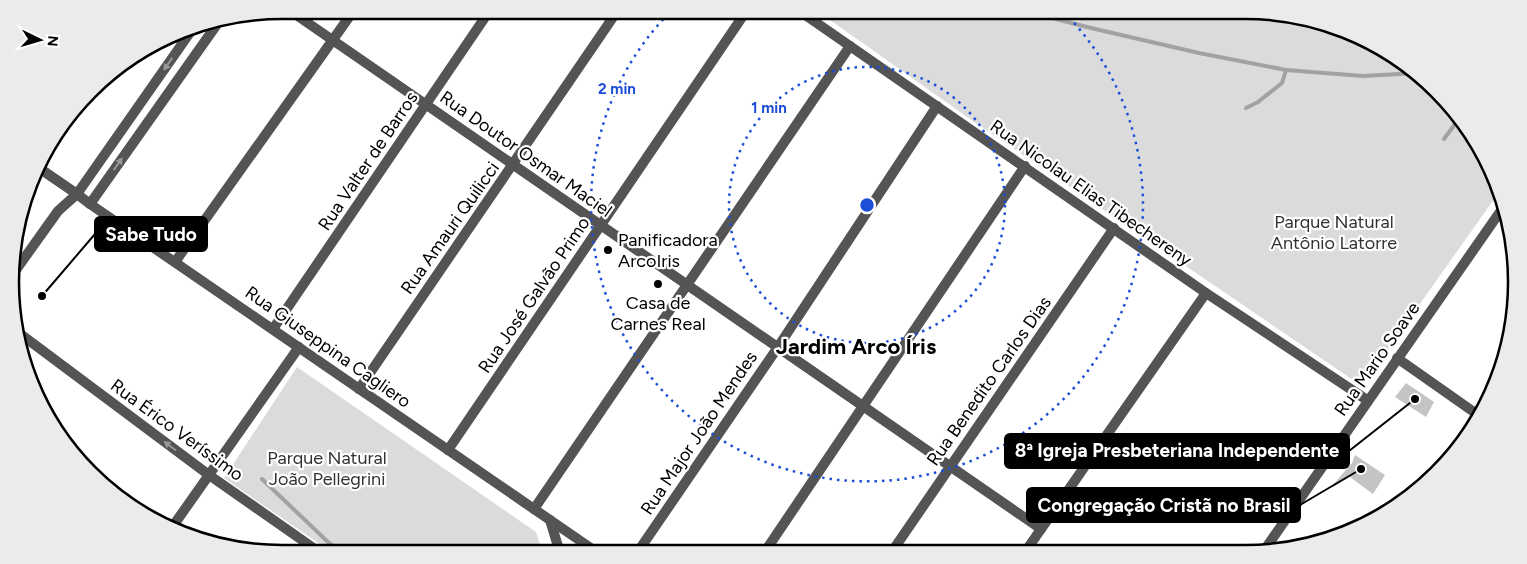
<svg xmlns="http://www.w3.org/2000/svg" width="1527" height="564" font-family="Figtree,sans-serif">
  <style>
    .green { fill: #dbdbdb }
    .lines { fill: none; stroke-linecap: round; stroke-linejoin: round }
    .stream { stroke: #a2a2a2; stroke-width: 4 }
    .building { fill: #c4c4c4 }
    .minor { stroke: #545454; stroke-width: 10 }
    .tertiary { stroke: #545454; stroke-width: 10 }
    .oneway { fill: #989898 }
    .ring { fill: none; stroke: #1d4ed8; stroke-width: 2.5; stroke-dasharray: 2.5 5 }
    .poi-dot { fill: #000; stroke: #fff; stroke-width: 2 }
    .labels { text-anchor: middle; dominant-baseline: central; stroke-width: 4.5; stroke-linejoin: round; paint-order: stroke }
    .street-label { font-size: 18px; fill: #000; stroke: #fff }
    .park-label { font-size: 18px; fill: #323232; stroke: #fff }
    .poi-label { font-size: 18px; fill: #000; stroke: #fff; text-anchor: start }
    .district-label { font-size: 22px; font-weight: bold; fill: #000; stroke: #fff }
    .rim { fill: none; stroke: #000; stroke-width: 2.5 }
    .centre { fill: #1d4ed8; stroke: #fff; stroke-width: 2.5 }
    .ring-label { font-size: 15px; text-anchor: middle; font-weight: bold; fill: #1d4ed8; stroke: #fff; stroke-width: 4.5; stroke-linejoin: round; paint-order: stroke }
    .leader { fill: none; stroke: #000; stroke-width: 2 }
    .callout-dot { fill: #000; stroke: #fff; stroke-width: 2 }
    .callout { fill: #000; stroke: #000; stroke-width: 2 }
    .callout-label { font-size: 19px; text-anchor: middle; font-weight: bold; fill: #fff }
  </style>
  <rect width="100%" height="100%" fill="#fff"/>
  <g class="green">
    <polygon points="816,10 1245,10 1316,19 1411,66 1481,146 1497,195 1366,380 1361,382 1356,382 970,119"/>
    <polygon points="297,367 536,532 543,553 334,554 224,478"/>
  </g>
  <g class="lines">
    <g class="stream">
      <polyline points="1021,10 1091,28 1199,53 1286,70 1363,76 1417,73"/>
      <polyline points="1246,108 1258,102 1282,83 1286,70"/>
      <polyline points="1444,139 1458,120"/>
      <polyline points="262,479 329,543 345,554"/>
    </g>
  </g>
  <g class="building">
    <polygon points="1406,383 1434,402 1426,417 1395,397"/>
    <polygon points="1355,455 1385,475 1373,494 1350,477 1333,487 1332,486 1352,463"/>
  </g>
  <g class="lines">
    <g class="minor">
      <polyline points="289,10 1041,529"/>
      <polyline points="798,10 1206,293 1367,400"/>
      <polyline points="39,168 77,194"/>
      <polyline points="90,204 598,553"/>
      <polyline points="175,262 354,10"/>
      <polyline points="273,329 490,10"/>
      <polyline points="15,330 209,475 322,554"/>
      <polyline points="1397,358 1481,417"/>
      <polyline points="359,389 618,10"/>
      <polyline points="448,450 747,10"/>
      <polyline points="534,509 850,46"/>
      <polyline points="550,520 560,553"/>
      <polyline points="173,526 299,347"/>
      <polyline points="1025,552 1206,293"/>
      <polyline points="1263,552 1502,209"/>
      <polyline points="637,553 778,347 937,106"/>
      <polyline points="764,553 1025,166"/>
      <polyline points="891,553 1114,228"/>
    </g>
    <g class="tertiary">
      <polyline points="77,194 90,204 220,20"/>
      <polyline points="13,274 58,211 77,194 196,24"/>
    </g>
  </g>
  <defs><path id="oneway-solid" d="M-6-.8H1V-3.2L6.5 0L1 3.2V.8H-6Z" transform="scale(1.25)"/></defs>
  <g class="oneway">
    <use href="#oneway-solid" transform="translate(168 64) rotate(125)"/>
    <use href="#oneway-solid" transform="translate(118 164) rotate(-55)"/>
    <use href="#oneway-solid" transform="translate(170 446) rotate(-143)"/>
  </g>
  <g class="ring">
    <circle cx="867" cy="205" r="138"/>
    <path d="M1064 12A276 276 0 1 1 670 12"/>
  </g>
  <g class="poi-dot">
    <circle cx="608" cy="250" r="5"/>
    <circle cx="658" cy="284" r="5"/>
  </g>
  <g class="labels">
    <g class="street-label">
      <text transform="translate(526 154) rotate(35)">Rua Doutor Osmar Maciel</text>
      <text transform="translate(368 161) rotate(-56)">Rua Valter de Barros</text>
      <text transform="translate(1091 193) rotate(35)">Rua Nicolau Elias Tibechereny</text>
      <text transform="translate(450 228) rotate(-55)">Rua Amauri Quilicci</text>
      <text transform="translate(534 295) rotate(-56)">Rua José Galvão Primo</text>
      <text transform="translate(328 347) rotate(35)">Rua Giuseppina Cagliero</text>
      <text transform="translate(1377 359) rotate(-55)">Rua Mario Soave</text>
      <text transform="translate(989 381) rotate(-55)">Rua Benedito Carlos Dias</text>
      <text transform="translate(177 430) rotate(36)">Rua Érico Veríssimo</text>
      <text transform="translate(699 433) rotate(-56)">Rua Major João Mendes</text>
    </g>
    <g class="park-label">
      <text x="1334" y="222">Parque Natural<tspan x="1334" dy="21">Antônio Latorre</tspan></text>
      <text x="327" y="458">Parque Natural<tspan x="327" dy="21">João Pellegrini</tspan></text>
    </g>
    <g class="poi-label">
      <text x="618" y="240">Panificadora<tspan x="618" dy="21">ArcoIris</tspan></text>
      <text x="658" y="303" text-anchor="middle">Casa de<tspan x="658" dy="21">Carnes Real</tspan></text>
    </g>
    <g class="district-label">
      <text x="856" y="346">Jardim Arco Íris</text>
    </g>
  </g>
  <path d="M0 0H1527V564H0ZM282 19H1245A263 263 0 0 1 1508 282V282A263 263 0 0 1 1245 545H282A263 263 0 0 1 19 282V282A263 263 0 0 1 282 19Z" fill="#ebebeb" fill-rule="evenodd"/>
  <path class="rim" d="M282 19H1245A263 263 0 0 1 1508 282V282A263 263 0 0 1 1245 545H282A263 263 0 0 1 19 282V282A263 263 0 0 1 282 19Z"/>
  <circle cx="867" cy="205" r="8" class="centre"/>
  <g class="ring-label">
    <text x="617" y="94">2 min</text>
    <text x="769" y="113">1 min</text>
  </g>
  <path class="leader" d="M42 296L95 234M1415 399L1349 451M1361 469L1300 505"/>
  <g class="callout-dot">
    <circle cx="42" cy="296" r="5"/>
    <circle cx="1415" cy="399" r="5"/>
    <circle cx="1361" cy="469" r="5"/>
  </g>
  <g class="callout">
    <rect x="95" y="217" width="112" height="34" rx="5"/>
    <rect x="1005" y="434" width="344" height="34" rx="5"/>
    <rect x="1027" y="488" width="273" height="34" rx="5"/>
  </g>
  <g class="callout-label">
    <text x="151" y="241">Sabe Tudo</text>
    <text x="1177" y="457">8ª Igreja Presbeteriana Independente</text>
    <text x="1164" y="512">Congregação Cristã no Brasil</text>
  </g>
  <g transform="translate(40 40) rotate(95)" stroke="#ffffff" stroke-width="4" paint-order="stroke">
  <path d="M0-4L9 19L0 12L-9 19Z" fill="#000000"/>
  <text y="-8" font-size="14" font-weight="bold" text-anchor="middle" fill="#000000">N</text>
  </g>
</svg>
